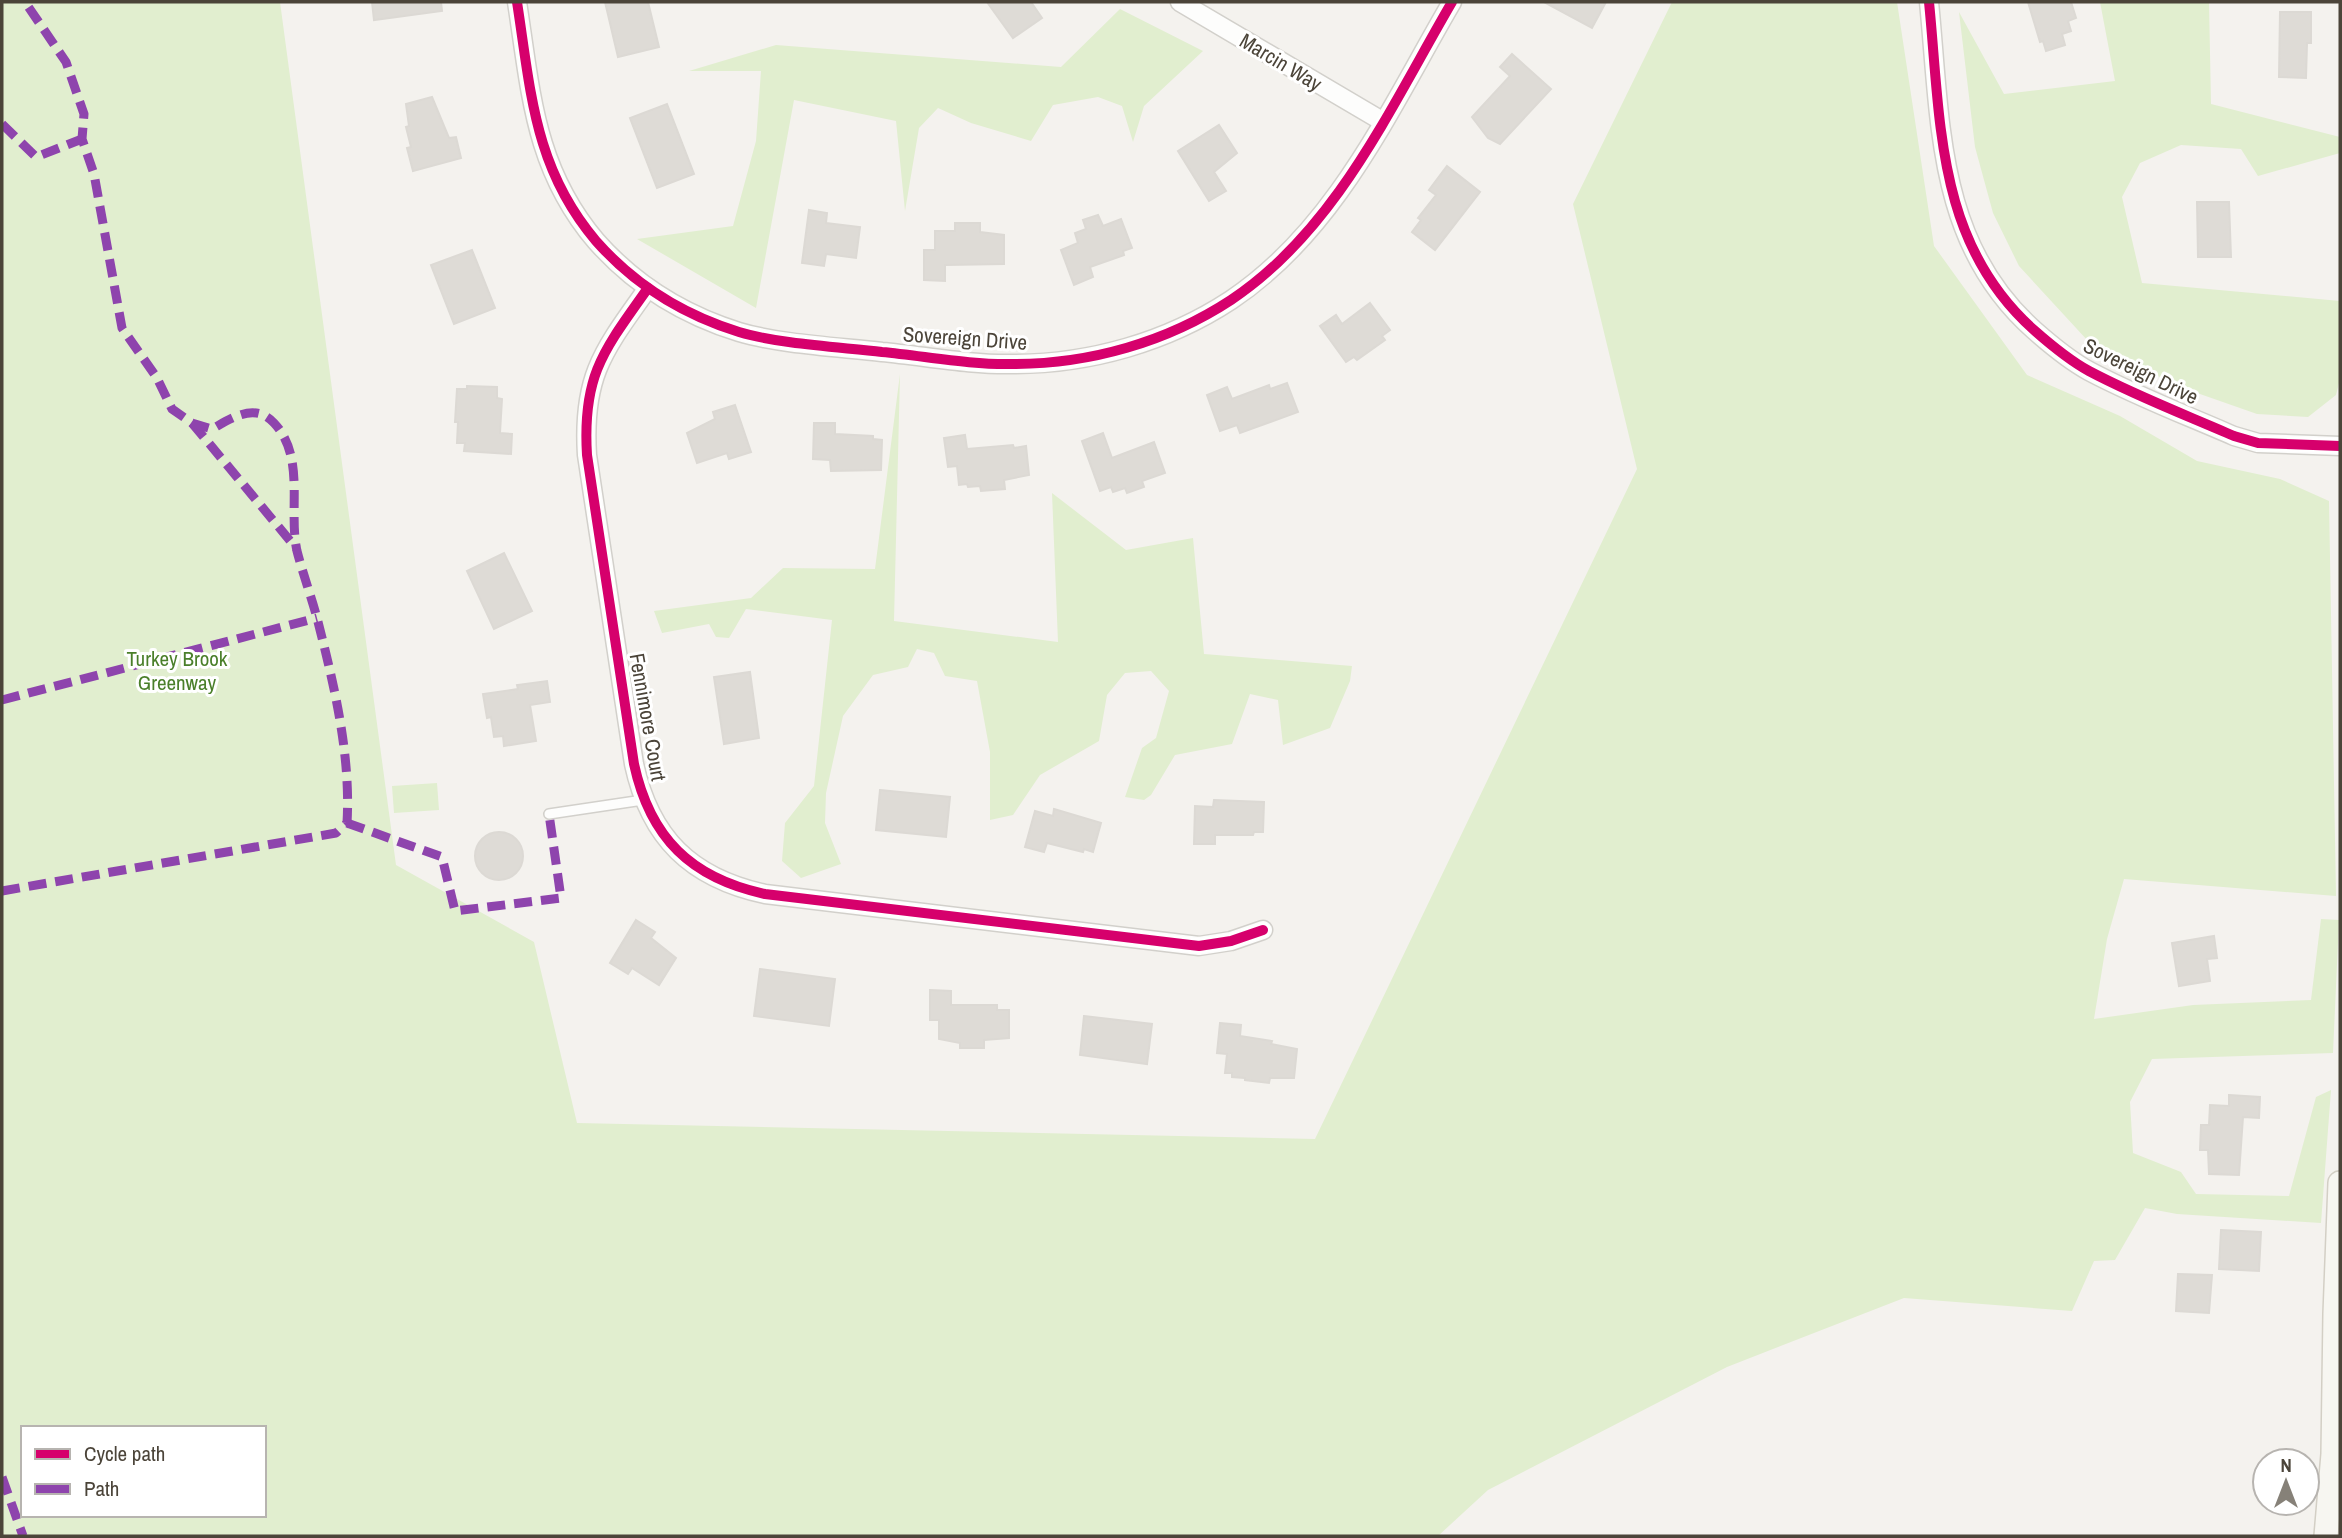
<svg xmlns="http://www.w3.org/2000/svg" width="2342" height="1538" font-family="'Archivo Narrow',sans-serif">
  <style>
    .green { fill: #e1eecf; fill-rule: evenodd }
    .building { fill: #dedbd6; stroke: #dcd9d4; stroke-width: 2 }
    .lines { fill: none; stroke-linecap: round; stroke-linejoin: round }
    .lane-casing { stroke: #d2d0cb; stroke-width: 12 }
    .street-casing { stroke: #d2d0cb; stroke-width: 21 }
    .secondary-casing { stroke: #d3cfc5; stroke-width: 26 }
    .lane { stroke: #fdfdfc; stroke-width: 9 }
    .street { stroke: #fdfdfc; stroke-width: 18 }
    .secondary { stroke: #f7f6f1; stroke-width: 23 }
    .quiet { stroke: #8e44ad; stroke-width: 9; stroke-dasharray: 18 9; stroke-linecap: butt }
    .cycleway-casing { stroke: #fff; stroke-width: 15 }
    .cycleway { stroke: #d6006c; stroke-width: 10 }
    .labels { text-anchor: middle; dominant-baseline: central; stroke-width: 6; stroke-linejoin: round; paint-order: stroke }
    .street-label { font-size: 21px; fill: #4b4439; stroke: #fff }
    .park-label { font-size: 21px; fill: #4a7f2a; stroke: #fff }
  </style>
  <rect width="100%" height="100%" fill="#f4f2ee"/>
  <g class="green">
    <path d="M2,2H280L396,865L534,942L577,1123L1315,1139L1637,469L1573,204L1672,2H1897L1934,246L2027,375L2120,416L2197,461L2280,479L2329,501L2336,896L2124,879L2107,939L2094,1019L2193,1005L2311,1000L2321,919L2339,920L2333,1053L2152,1059L2130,1102L2133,1153L2181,1172L2196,1194L2289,1196L2316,1097L2331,1090L2321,1223L2177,1214L2145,1208L2115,1260L2094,1261L2072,1311L1904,1298L1727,1367L1488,1490L1438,1536H2ZM23,1428H264V1515H23Z"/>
    <polygon points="2100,2 2209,2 2211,104 2340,137 2340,153 2258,176 2241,149 2181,145 2140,163 2122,197 2142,283 2340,301 2340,379 2336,395 2308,417 2257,414 2180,387 2088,341 2019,266 1993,213 1975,147 1959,12 2004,94 2115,81"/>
    <polygon points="1120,9 1203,51 1144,106 1133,142 1122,106 1098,97 1053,105 1031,141 971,123 938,108 919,128 905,211 896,121 794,100 756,308 637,239 733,226 756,141 761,71 689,71 776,45 1061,67"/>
    <polygon points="900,374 894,621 1058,642 1052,493 1126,550 1193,538 1204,654 1352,666 1350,681 1330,728 1283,745 1278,700 1250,694 1232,744 1175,755 1151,795 1144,800 1125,797 1142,748 1156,738 1169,691 1151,671 1125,673 1107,695 1099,741 1040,775 1013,815 990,820 990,752 977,681 945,676 934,653 917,649 908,667 873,675 843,716 826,793 825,823 841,864 801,878 782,861 785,823 814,786 832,620 746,609 729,638 716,637 709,624 662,633 654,611 751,598 783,568 875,569"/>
    <polygon points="437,783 439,810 394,813 392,786"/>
  </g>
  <g class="building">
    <polygon points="372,2 441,2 442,11 374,20"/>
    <polygon points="605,2 648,2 659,47 618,57"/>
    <polygon points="987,2 1031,2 1042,18 1013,38"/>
    <polygon points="1544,2 1606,2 1592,28"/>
    <polygon points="2028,2 2071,2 2076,18 2068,21 2071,31 2062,34 2065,45 2046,51 2043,41 2040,42"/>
    <polygon points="2280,12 2311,12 2311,43 2307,43 2306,78 2279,77"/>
    <polygon points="1512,54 1551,89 1500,144 1488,138 1472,117 1510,76 1500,67"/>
    <polygon points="432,97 449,138 456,137 461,158 413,171 407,148 411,147 406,127 409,126 406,104"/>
    <polygon points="667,104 694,174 657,188 630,118"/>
    <polygon points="1219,125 1237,153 1214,172 1226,191 1209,201 1178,151"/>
    <polygon points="1447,166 1480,192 1435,250 1412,232 1421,220 1418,218 1436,195 1429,190"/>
    <polygon points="2197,202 2229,202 2231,257 2198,257"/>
    <polygon points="809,210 827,213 826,223 860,227 856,258 826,254 824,266 802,263"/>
    <polygon points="1098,215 1103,226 1121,219 1132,248 1123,251 1124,255 1090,267 1093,277 1074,285 1061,250 1078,243 1075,233 1086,229 1083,220"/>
    <polygon points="955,223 980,223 980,232 1004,235 1004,264 945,265 945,281 924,280 924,250 935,250 935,231 955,231"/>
    <polygon points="472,250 495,308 454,324 431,265"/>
    <polygon points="1370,303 1390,330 1382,336 1385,340 1357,360 1354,357 1346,362 1320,326 1336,315 1342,324"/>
    <polygon points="1287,383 1298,412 1240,433 1237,425 1220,431 1207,395 1227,387 1232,399 1269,385 1270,389"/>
    <polygon points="467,386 497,387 497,398 502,399 500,433 512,434 511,454 464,451 465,443 457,443 458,422 455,422 457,389 467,389"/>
    <polygon points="735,405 751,452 729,459 727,453 697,463 687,433 715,419 713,412"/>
    <polygon points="814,423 835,423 835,434 873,436 873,439 882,440 881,470 831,471 830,460 813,459"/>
    <polygon points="1103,433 1112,458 1154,442 1165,473 1142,481 1144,487 1127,493 1125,488 1113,492 1111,487 1100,491 1082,441"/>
    <polygon points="965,435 967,449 1013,445 1014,448 1026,446 1029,475 1004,480 1005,489 981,491 980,486 968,487 967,484 959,485 957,466 948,467 944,438"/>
    <polygon points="504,553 532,611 494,629 467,571"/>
    <polygon points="750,672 759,738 724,744 714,677"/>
    <polygon points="547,681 550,702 530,705 536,741 504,746 503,736 494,737 491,717 487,718 483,694 518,689 517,685"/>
    <polygon points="880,790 950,797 946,837 876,830"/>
    <polygon points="1214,800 1264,802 1263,832 1254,832 1253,835 1215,835 1215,844 1194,844 1195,806 1213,807"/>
    <polygon points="1054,809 1101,823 1093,852 1084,849 1083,852 1047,843 1044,852 1025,847 1035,811 1053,816"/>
    <circle cx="499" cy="856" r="24"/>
    <polygon points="636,920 655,932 651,938 676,958 659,985 632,968 628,974 610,963"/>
    <polygon points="2214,936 2217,958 2207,959 2210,981 2179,986 2172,943"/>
    <polygon points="760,969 835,979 829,1026 754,1016"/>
    <polygon points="930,990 951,991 951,1005 997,1005 997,1010 1009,1010 1009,1038 984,1040 984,1048 960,1048 960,1043 939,1039 939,1020 930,1020"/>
    <polygon points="1084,1016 1152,1024 1147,1064 1080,1055"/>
    <polygon points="1220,1023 1241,1025 1240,1036 1272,1041 1271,1044 1297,1049 1294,1078 1270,1078 1269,1083 1245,1080 1245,1078 1232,1077 1232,1073 1225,1073 1227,1054 1217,1053"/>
    <polygon points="2229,1095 2260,1097 2259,1118 2243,1117 2239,1175 2209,1174 2208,1150 2200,1150 2201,1125 2209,1125 2210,1105 2229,1106"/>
    <polygon points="2221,1230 2261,1232 2259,1271 2219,1269"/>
    <polygon points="2178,1274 2212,1275 2209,1313 2176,1311"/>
  </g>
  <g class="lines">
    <g class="lane-casing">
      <polyline id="lane" points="549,814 643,800"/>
    </g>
    <g class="street-casing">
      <g id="street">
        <path d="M517,2C531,92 534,168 596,241C634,284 684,315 739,332C779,344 839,347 882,352C925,356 970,365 1013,364C1090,364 1167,342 1231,300C1336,230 1390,108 1452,2"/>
        <polyline points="1180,2 1382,121"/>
        <path d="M1929,2C1941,122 1936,243 2034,330C2051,345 2069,360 2089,371C2136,396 2186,415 2234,436L2258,443L2340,446"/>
        <path d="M648,288C604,350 582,375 587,455L634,764C650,838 691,878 765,894L1199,946L1231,941L1263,930"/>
      </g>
    </g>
    <g class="secondary-casing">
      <polyline id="secondary" points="2326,1536 2333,1454 2335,1314 2340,1183"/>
    </g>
    <use href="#lane" class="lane"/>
    <use href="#street" class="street"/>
    <use href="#secondary" class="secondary"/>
    <g class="quiet">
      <polyline points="2,124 36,157 82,139"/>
      <polyline points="192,423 297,549"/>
      <polyline points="2,700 317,618"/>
      <polyline points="347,823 442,857 455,911 561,898 549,814"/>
      <path d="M2,891L336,833L347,823C351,755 334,684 317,618C311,596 303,574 297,551C288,510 306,457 274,423C255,402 232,418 212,429L192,423L172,409L157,378L122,328L94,174L82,139L84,114L66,62L25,2"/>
      <polyline points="2,1477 23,1536"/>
    </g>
    <g class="cycleway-casing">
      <g id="cycleway">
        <path d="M517,2C531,92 534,168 596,241C634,284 684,315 739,332C779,344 839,347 882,352C925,356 970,365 1013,364C1090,364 1167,342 1231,300C1336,230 1390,108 1452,2"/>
        <path d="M1929,2C1941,122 1936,243 2034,330C2051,345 2069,360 2089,371C2136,396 2186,415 2234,436L2258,443L2340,446"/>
        <path d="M648,288C604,350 582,375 587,455L634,764C650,838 691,878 765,894L1199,946L1231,941L1263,930"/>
      </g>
    </g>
    <use href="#cycleway" class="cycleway"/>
  </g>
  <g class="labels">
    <g class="street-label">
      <text transform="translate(1281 62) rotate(31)">Marcin Way</text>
      <text transform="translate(965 338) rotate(4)">Sovereign Drive</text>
      <text transform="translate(2141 371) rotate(26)">Sovereign Drive</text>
      <text transform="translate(648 717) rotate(80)">Fennimore Court</text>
    </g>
    <g class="park-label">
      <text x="177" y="658">Turkey Brook<tspan x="177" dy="24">Greenway</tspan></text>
    </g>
  </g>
  <rect width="2342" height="1538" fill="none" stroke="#4b4439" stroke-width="7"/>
  <rect x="21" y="1426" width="245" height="91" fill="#ffffff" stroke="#b7b4b0" stroke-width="2"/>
  <rect x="35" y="1449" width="35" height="10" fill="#d6006c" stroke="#b7b4b0" stroke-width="2"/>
  <text x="84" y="1461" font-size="21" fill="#4b4439">Cycle path</text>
  <rect x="35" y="1484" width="35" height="10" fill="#8e44ad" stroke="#b7b4b0" stroke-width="2"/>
  <text x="84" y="1496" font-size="21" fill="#4b4439">Path</text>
  <g transform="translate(2286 1482)"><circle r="33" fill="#ffffff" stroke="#b7b4b0" stroke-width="2"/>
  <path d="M0-5L12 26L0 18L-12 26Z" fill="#868178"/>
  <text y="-10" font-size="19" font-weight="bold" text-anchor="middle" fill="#4b4439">N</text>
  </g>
</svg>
